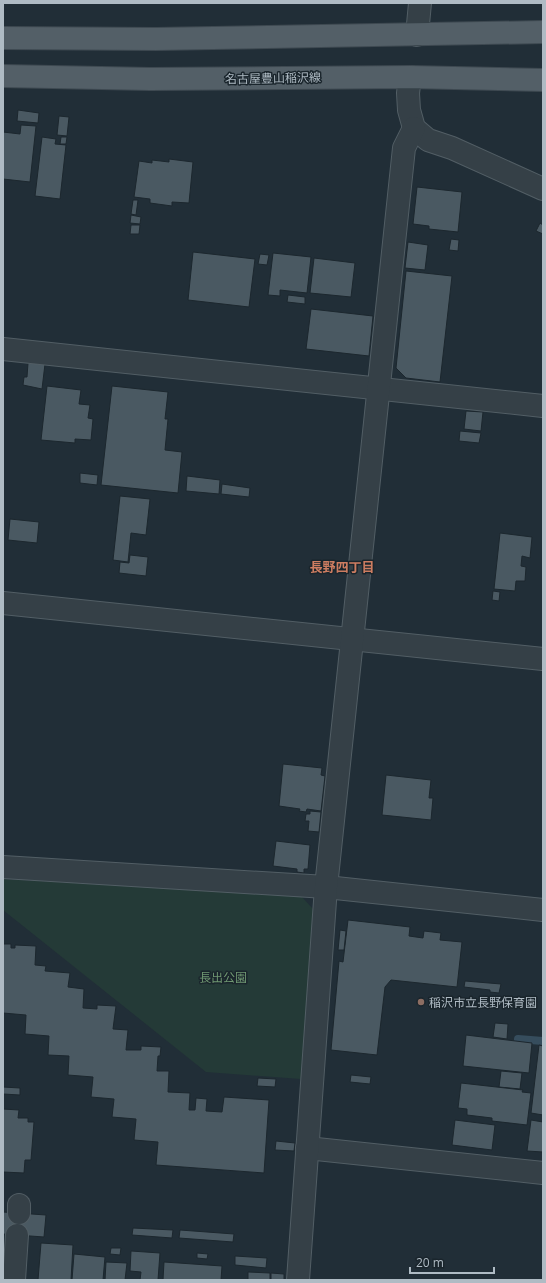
<svg xmlns="http://www.w3.org/2000/svg" width="546" height="1283" font-family="'Open Sans','Noto Sans JP',sans-serif">
  <style>
    .green { fill: #243a37 }
    .lines { fill: none; stroke-linecap: round; stroke-linejoin: round }
    .stream { stroke: #364d5d; stroke-width: 8 }
    .building { fill: #4a5962; stroke: #1c272e }
    .minor-casing { stroke: #525e65; stroke-width: 24 }
    .major-casing { stroke: #3e4951; stroke-width: 24 }
    .minor { stroke: #354047; stroke-width: 22 }
    .major { stroke: #535f67; stroke-width: 22 }
    .education-dot { fill: #8d6e63; stroke: #1a252c; stroke-width: 1.5 }
    .labels { text-anchor: middle; dominant-baseline: central; stroke-width: 3; stroke-linejoin: round; paint-order: stroke }
    .street-label { font-size: 12px; fill: #afbbc4; stroke: #1a252c }
    .park-label { font-size: 12px; fill: #709872; stroke: #1a252c }
    .poi-label { font-size: 12px; fill: #afbbc4; stroke: #1a252c; text-anchor: start }
    .neighbourhood-label { font-size: 13px; font-weight: bold; fill: #cd7d61; stroke: #1a252c }
  </style>
  <rect width="100%" height="100%" fill="#212e37"/>
  <polygon class="green" points="3,879 301,896 314,910 301,1079 206,1072 3,910"/>
  <g class="lines">
    <polyline class="stream" points="518,1039 543,1041"/>
  </g>
  <g class="building">
    <polygon points="18,110 39,113 38,123 17,121"/>
    <polygon points="59,116 69,117 67,136 57,135"/>
    <polygon points="21,125 36,126 30,182 3,179 3,132 20,134"/>
    <polygon points="42,137 56,139 55,144 66,145 60,199 35,196"/>
    <polygon points="61,137 67,137 66,144 60,144"/>
    <polygon points="169,159 193,162 189,203 172,202 172,206 150,203 150,199 134,197 139,161 152,163 152,160 169,162"/>
    <polygon points="417,187 462,192 458,232 429,229 429,226 413,224"/>
    <polygon points="133,200 138,200 136,215 131,214"/>
    <polygon points="131,215 141,217 140,224 130,223"/>
    <polygon points="540,223 543,225 543,234 536,231"/>
    <polygon points="131,225 140,225 139,234 130,234"/>
    <polygon points="451,239 459,240 458,251 449,250"/>
    <polygon points="408,242 428,245 425,270 405,268"/>
    <polygon points="193,252 255,259 249,307 188,300"/>
    <polygon points="273,253 311,257 307,293 280,290 280,296 268,295"/>
    <polygon points="260,254 269,255 267,265 258,264"/>
    <polygon points="314,258 355,263 351,297 310,293"/>
    <polygon points="406,271 452,276 440,382 406,378 396,368"/>
    <polygon points="288,295 305,297 305,304 287,302"/>
    <polygon points="311,309 373,316 369,356 306,349"/>
    <polygon points="28,363 45,364 42,389 23,385 24,377 27,377"/>
    <polygon points="47,386 81,390 79,404 90,405 88,418 93,419 91,440 75,439 75,443 41,440"/>
    <polygon points="112,386 168,392 165,419 168,419 165,450 182,452 178,493 101,485"/>
    <polygon points="466,411 483,412 481,431 464,429"/>
    <polygon points="460,431 481,433 479,443 459,441"/>
    <polygon points="80,473 98,475 97,485 80,483"/>
    <polygon points="187,476 220,480 219,494 186,491"/>
    <polygon points="222,484 250,488 249,497 221,494"/>
    <polygon points="120,496 150,499 146,535 131,533 128,562 113,560"/>
    <polygon points="10,519 39,522 37,543 8,540"/>
    <polygon points="500,533 532,537 530,558 522,556 521,566 526,567 525,581 516,581 515,591 494,589"/>
    <polygon points="130,555 148,557 146,576 119,573 120,562 129,563"/>
    <polygon points="493,591 500,592 499,601 492,600"/>
    <polygon points="283,764 322,768 321,775 325,776 321,811 307,809 306,812 299,811 300,809 279,806"/>
    <polygon points="386,775 431,780 429,798 433,798 431,820 382,815"/>
    <polygon points="310,811 321,812 319,832 308,831 309,821 305,821 306,814 310,814"/>
    <polygon points="276,841 310,845 308,869 304,869 304,873 297,872 297,869 273,866"/>
    <polygon points="348,920 410,927 409,936 423,938 424,931 441,933 440,940 462,942 457,987 391,980 385,987 377,1055 331,1050 339,961 343,962"/>
    <polygon points="340,930 346,931 344,950 338,950"/>
    <polygon points="3,944 11,944 11,948 15,948 15,945 36,946 35,965 46,966 45,971 70,973 68,987 84,989 83,1008 97,1009 97,1005 116,1006 113,1029 128,1030 126,1050 141,1050 141,1046 161,1047 160,1056 158,1056 157,1071 169,1071 168,1092 190,1093 189,1110 195,1110 196,1098 207,1099 206,1111 222,1112 224,1097 269,1100 264,1173 156,1165 158,1142 134,1140 136,1119 112,1117 114,1099 91,1097 93,1077 68,1075 69,1056 48,1055 49,1036 25,1034 26,1015 3,1013"/>
    <polygon points="465,981 501,984 499,993 490,992 490,990 464,987"/>
    <polygon points="495,1023 508,1024 507,1039 493,1037"/>
    <polygon points="466,1035 532,1043 529,1073 463,1066"/>
    <polygon points="539,1045 543,1046 543,1115 531,1113"/>
    <polygon points="501,1071 522,1073 520,1089 499,1087"/>
    <polygon points="351,1075 371,1077 370,1084 350,1082"/>
    <polygon points="258,1078 276,1079 275,1087 257,1086"/>
    <polygon points="461,1083 523,1090 522,1092 531,1093 527,1125 492,1121 492,1118 467,1115 467,1109 458,1108"/>
    <polygon points="3,1087 20,1088 20,1095 3,1094"/>
    <polygon points="3,1109 19,1110 18,1118 28,1118 28,1122 34,1122 31,1160 25,1160 24,1173 3,1172"/>
    <polygon points="455,1120 495,1125 492,1150 452,1145"/>
    <polygon points="531,1120 543,1122 543,1152 527,1151"/>
    <polygon points="276,1141 295,1143 294,1151 275,1150"/>
    <polygon points="3,1212 46,1215 44,1237 3,1234"/>
    <polygon points="133,1228 173,1230 172,1238 132,1235"/>
    <polygon points="180,1230 234,1234 233,1242 179,1238"/>
    <polygon points="41,1243 73,1245 71,1280 38,1280"/>
    <polygon points="111,1248 121,1248 120,1255 110,1254"/>
    <polygon points="131,1251 160,1253 158,1280 129,1280 140,1280 141,1272 130,1271"/>
    <polygon points="197,1253 208,1254 207,1259 197,1258"/>
    <polygon points="74,1254 105,1257 103,1280 72,1280"/>
    <polygon points="235,1256 267,1258 266,1268 235,1265"/>
    <polygon points="106,1262 127,1263 125,1280 105,1280"/>
    <polygon points="164,1262 222,1266 221,1280 163,1280"/>
    <polygon points="248,1272 270,1273 270,1280 248,1280"/>
    <polygon points="271,1273 284,1274 284,1280 271,1280"/>
  </g>
  <g class="lines">
    <g class="minor-casing">
      <g id="minor">
        <polyline points="417,35 420,3"/>
        <polyline points="410,77 408,93 409,110 414,128 428,140 452,148 543,189"/>
        <polyline points="3,349 543,406"/>
        <polyline points="3,603 543,659"/>
        <polyline points="3,867 326,887 543,910"/>
        <polyline points="307,1148 543,1173"/>
        <polyline points="19,1213 19,1205"/>
        <polyline points="14,1280 17,1235"/>
        <polyline points="298,1280 326,887 404,148 414,128"/>
      </g>
    </g>
    <g class="major-casing">
      <g id="major">
        <polyline points="3,38 156,39 543,32"/>
        <polyline points="3,76 150,79 410,77 543,80"/>
      </g>
    </g>
    <use href="#minor" class="minor"/>
    <use href="#major" class="major"/>
  </g>
  <circle class="education-dot" cx="421" cy="1002" r="4"/>
  <g class="labels">
    <g class="street-label">
      <text transform="translate(273 78) rotate(-1)">名古屋豊山稲沢線</text>
    </g>
    <g class="park-label">
      <text x="223" y="977">長出公園</text>
    </g>
    <g class="poi-label">
      <text x="429" y="1002">稲沢市立長野保育園</text>
    </g>
    <g class="neighbourhood-label">
      <text x="342" y="567">長野四丁目</text>
    </g>
  </g>
  <rect width="546" height="1283" fill="none" stroke="#afbbc4" stroke-width="8"/>
  <path d="M410 1267v6h84v-6" fill="none" stroke="#afbbc4" stroke-width="2"/>
  <text x="416" y="1267" font-size="12" fill="#afbbc4" stroke="#1a252c" stroke-width="3" paint-order="stroke">20 m</text>
</svg>
